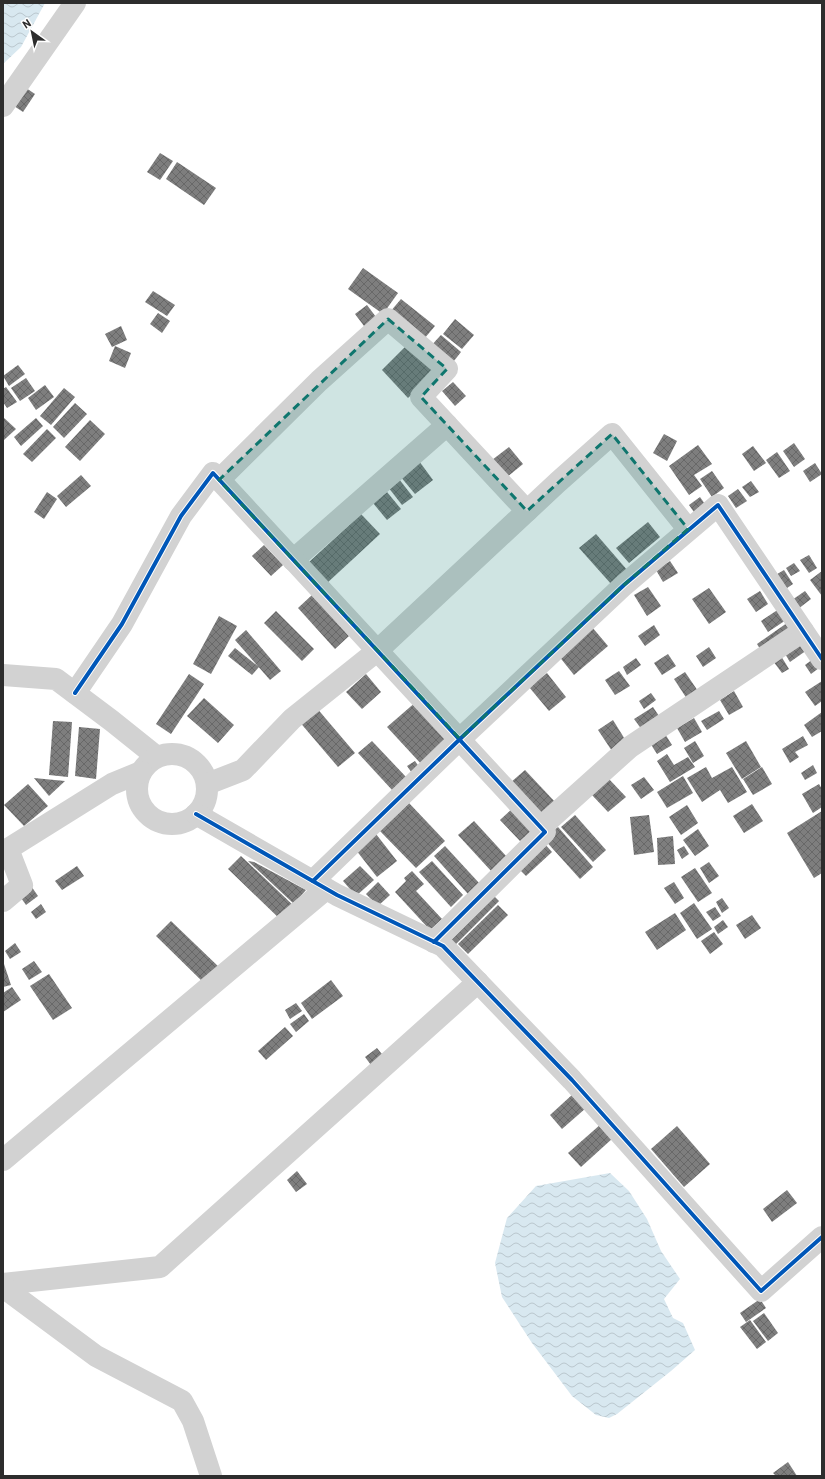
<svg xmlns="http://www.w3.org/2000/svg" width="825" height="1479" font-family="Barlow,sans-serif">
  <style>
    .water { fill: url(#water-waves) }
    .building { fill: url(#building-cross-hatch) }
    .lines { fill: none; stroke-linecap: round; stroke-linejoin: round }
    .minor { stroke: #d2d2d2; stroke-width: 22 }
    .cycleway-casing { stroke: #fff; stroke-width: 6 }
    .cycleway { stroke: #0057b8; stroke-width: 4 }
    .marked { fill: #0f766e; fill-opacity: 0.2; stroke: #0f766e; stroke-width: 3; stroke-dasharray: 8 5; stroke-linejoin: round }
  </style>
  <defs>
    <pattern id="water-waves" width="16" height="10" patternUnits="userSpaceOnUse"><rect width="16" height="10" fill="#d8e8f0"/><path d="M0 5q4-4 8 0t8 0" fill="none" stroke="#bac7ce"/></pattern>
    <pattern id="building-cross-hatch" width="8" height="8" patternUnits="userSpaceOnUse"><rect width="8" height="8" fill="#7e7e7e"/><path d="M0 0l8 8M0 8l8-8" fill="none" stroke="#686868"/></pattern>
  </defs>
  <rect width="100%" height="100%" fill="#fff"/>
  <g class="water">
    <polygon points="3,3 45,3 21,47 3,64"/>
    <polygon points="610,1173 629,1191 647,1219 661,1251 680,1279 664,1299 673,1318 683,1323 695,1350 671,1371 617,1414 609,1418 596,1415 572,1396 532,1343 502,1297 495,1263 507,1218 536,1186"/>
  </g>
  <g class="building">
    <polygon points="26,88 35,94 23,112 14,106"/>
    <polygon points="160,153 173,161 160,180 147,172"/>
    <polygon points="177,162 216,188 204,205 166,179"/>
    <polygon points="363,268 398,293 383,314 348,289"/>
    <polygon points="153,291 175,305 167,316 145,302"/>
    <polygon points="401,299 435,326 424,339 390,312"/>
    <polygon points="367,305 379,321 367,330 355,314"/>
    <polygon points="158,313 170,321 162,333 150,324"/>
    <polygon points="455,319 474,335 462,349 443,334"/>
    <polygon points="121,326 127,340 112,347 105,334"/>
    <polygon points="441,335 461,352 450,366 429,348"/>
    <polygon points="411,341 438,369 408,398 382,370"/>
    <polygon points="115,346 131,353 125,368 109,361"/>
    <polygon points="18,365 25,374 9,386 3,376"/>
    <polygon points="26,378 35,391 20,401 11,388"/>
    <polygon points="453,382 466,396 455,406 442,391"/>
    <polygon points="45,385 54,397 36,410 28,398"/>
    <polygon points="6,387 17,402 7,408 3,402 3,389"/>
    <polygon points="64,388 75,397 51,425 40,416"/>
    <polygon points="75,403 87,414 64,438 53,427"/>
    <polygon points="3,417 16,429 4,440 3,439"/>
    <polygon points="36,418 43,426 21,446 14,437"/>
    <polygon points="90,420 105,434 80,461 65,447"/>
    <polygon points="47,429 56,438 32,462 23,454"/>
    <polygon points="664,434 677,441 667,461 653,453"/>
    <polygon points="794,443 805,459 794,467 783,451"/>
    <polygon points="698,445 712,464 694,475 702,486 689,495 669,466"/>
    <polygon points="753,446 766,463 754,471 742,454"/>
    <polygon points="509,447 523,464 506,478 492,460"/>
    <polygon points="777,452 790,471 779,478 766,460"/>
    <polygon points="419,461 433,480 415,494 400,476"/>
    <polygon points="815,463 822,474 810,482 803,471"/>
    <polygon points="712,471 724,488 712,497 700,479"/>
    <polygon points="81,475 91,486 66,507 57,496"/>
    <polygon points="399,479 413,497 402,505 388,487"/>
    <polygon points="751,481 759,492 750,497 742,487"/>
    <polygon points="738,489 747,501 736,508 728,496"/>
    <polygon points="47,492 57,499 44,519 34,512"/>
    <polygon points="387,492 401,509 387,520 373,503"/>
    <polygon points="700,497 707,507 696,515 689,505"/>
    <polygon points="361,514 380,534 326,584 307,564"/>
    <polygon points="648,522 660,537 629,563 616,548"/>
    <polygon points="596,534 628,571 612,585 579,548"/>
    <polygon points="264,545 283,565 271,576 252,556"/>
    <polygon points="809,555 817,568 809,573 800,560"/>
    <polygon points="670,561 678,573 663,582 656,570"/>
    <polygon points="794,563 800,571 791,576 786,568"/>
    <polygon points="784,570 793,584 784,590 774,576"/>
    <polygon points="822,571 822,596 810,580"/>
    <polygon points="648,587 661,606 647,616 634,595"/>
    <polygon points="709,588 726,612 709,624 692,599"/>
    <polygon points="760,591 768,604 756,612 747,599"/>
    <polygon points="805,591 811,599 798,609 792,600"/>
    <polygon points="312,595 349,636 335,649 298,608"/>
    <polygon points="779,609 786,620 768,632 761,621"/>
    <polygon points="276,611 314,649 302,661 264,623"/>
    <polygon points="219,616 237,626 211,674 193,664"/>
    <polygon points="787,623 795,635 764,655 757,644"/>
    <polygon points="654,625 660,635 645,646 638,636"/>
    <polygon points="592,627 608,646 574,675 558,655"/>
    <polygon points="246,630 281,671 270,680 235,640"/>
    <polygon points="799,638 807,650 790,662 782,649"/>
    <polygon points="709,647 716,658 703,667 696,656"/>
    <polygon points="235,648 259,667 252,675 228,656"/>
    <polygon points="668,654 676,666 662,675 654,663"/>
    <polygon points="781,656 789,669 782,673 773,661"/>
    <polygon points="636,658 641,665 627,675 623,667"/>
    <polygon points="813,659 819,668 811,674 805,665"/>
    <polygon points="619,671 630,686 615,695 605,680"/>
    <polygon points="685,672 700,694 689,702 674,679"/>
    <polygon points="547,673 566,697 549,711 529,687"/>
    <polygon points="189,674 204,684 171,734 156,724"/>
    <polygon points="366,674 381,692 362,709 346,692"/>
    <polygon points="822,681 822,701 815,706 805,692"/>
    <polygon points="734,691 743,707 729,715 720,700"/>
    <polygon points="651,693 656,700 644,709 639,701"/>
    <polygon points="204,698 234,725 218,743 187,716"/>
    <polygon points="417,701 452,740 423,766 387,727"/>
    <polygon points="315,706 355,753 338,767 298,720"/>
    <polygon points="653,707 663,722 645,734 634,719"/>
    <polygon points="719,711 724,719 707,730 701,721"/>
    <polygon points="822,712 822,731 812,737 804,725"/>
    <polygon points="694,718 702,732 685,742 677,728"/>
    <polygon points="613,720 626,741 612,751 598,730"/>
    <polygon points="53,721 72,722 68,777 49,775"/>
    <polygon points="79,727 100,729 96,779 75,776"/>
    <polygon points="665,734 672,745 657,754 650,743"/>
    <polygon points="803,736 808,745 795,752 799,757 790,763 782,749"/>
    <polygon points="372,741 407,778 393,791 358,753"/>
    <polygon points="695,741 704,756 693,763 684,748"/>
    <polygon points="746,741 761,767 742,779 726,753"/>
    <polygon points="667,754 674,765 688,757 695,767 670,782 657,761"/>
    <polygon points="415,761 422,771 415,777 407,766"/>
    <polygon points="813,765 817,773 805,780 801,773"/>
    <polygon points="706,767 712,778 732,767 747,792 728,803 720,790 702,802 687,778"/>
    <polygon points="762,767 772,784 753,795 743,779"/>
    <polygon points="525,770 556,803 541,817 510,783"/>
    <polygon points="683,776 693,793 667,808 657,792"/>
    <polygon points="644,777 654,790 641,799 631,785"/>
    <polygon points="34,778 65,781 49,796"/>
    <polygon points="609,779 626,797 608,812 592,795"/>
    <polygon points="28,784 48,806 24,826 4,805"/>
    <polygon points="819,784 822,789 822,807 813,813 802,794"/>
    <polygon points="409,803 445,841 416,868 380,831"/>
    <polygon points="752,804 763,821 744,833 733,816"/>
    <polygon points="687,805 698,823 681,835 669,817"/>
    <polygon points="515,806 535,828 520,841 500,820"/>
    <polygon points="822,811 822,873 814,878 787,833"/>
    <polygon points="575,815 606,850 593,862 561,827"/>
    <polygon points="649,815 654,852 634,855 630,817"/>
    <polygon points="474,821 507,857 492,872 458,835"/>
    <polygon points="558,827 593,867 580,879 544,839"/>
    <polygon points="698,829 709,846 695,856 683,840"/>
    <polygon points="376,834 397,861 377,877 356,850"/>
    <polygon points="673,836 675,864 658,865 657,838"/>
    <polygon points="544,843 552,852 526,876 517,867"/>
    <polygon points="445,846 480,884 468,894 434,856"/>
    <polygon points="684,846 689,854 682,859 677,850"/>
    <polygon points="241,856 295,907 282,921 228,869"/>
    <polygon points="248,861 254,862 306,890 294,904"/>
    <polygon points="432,861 463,895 451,907 419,872"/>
    <polygon points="709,862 719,876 709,883 700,868"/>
    <polygon points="77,866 84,876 62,890 55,881"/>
    <polygon points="360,866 374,880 356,896 343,881"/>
    <polygon points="695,868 712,893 698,902 681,877"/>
    <polygon points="412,871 424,884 416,891 442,919 430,930 395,892 406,881 404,878"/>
    <polygon points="378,882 390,895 378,906 366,894"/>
    <polygon points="674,882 684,898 675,904 664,888"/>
    <polygon points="31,886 38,896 26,905 19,895"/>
    <polygon points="489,891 499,901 455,945 445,935"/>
    <polygon points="722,898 729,908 722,913 716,902"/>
    <polygon points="694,903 712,929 697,939 680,913"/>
    <polygon points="41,904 46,912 36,919 31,912"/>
    <polygon points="498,905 508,915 468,954 458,944"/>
    <polygon points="715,907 721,916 713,921 706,912"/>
    <polygon points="675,913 686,930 657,950 645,932"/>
    <polygon points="752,915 761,928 745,939 736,925"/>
    <polygon points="723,920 728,927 718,934 714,927"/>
    <polygon points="171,921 221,969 206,985 156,936"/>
    <polygon points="714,932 723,944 710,954 701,941"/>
    <polygon points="15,943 21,952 10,959 5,951"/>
    <polygon points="3,961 11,985 3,987"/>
    <polygon points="34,961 42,972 29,980 22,969"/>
    <polygon points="49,974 72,1008 53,1020 30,986"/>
    <polygon points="331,980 343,996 312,1019 301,1003"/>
    <polygon points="12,987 21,1000 3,1012 3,993"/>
    <polygon points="296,1003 302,1011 290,1019 285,1010"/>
    <polygon points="304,1014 309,1021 296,1032 290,1024"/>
    <polygon points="285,1027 293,1036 266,1060 258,1051"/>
    <polygon points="377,1048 386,1059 374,1069 365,1057"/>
    <polygon points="573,1094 586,1108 562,1129 550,1115"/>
    <polygon points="601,1124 613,1138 581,1167 568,1153"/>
    <polygon points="677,1126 710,1164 684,1187 651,1149"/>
    <polygon points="297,1171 307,1184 296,1192 287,1180"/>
    <polygon points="787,1190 797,1203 772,1222 763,1209"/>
    <polygon points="760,1299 766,1308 746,1322 740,1313"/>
    <polygon points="764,1313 778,1333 768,1341 753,1321"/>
    <polygon points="750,1320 766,1342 757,1349 740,1327"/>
    <polygon points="788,1462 797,1476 776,1476 773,1473"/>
  </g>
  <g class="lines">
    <g class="minor">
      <polyline points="3,106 75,3"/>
      <polyline points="447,425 527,511"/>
      <polyline points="219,480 319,381 388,319 447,369 421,397 447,425 293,560"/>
      <polyline points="3,675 56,679 112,721 157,757"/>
      <polyline points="75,693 122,624 181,516 213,473 545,832 434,942"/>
      <circle cx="172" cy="789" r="35"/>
      <polyline points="207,784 243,770 292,719 377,651 558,482 612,434 688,529"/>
      <polyline points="196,814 337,895 443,946 572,1080 761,1291 822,1237"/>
      <polyline points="541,827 630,747 803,631"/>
      <polyline points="313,881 460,739 624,585 718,505 822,659"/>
      <polyline points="3,901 22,885 8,849 112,784 141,772"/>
      <polyline points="3,1160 326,889"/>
      <polyline points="3,1284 160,1267 478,982"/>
      <polyline points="3,1287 96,1356 182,1401 193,1421 211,1476"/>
    </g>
    <g class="cycleway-casing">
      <g id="cycleway">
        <polyline points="75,693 122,624 181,516 213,473 545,832 434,942"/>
        <polyline points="196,814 337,895 443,946 572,1080 761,1291 822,1237"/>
        <polyline points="313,881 460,739 624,585 718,505 822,659"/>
      </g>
    </g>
    <use href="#cycleway" class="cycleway"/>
  </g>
  <path class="marked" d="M388,319L447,369L421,397L527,511L612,434L688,529L624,585L460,739L219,480Z"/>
  <rect width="825" height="1479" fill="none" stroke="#2d2d2d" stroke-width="8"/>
  <g transform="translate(32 32) rotate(327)" stroke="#ffffff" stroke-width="3" paint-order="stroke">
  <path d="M0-3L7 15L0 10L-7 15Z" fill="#2d2d2d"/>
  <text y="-6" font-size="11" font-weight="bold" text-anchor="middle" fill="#2d2d2d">N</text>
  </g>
</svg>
